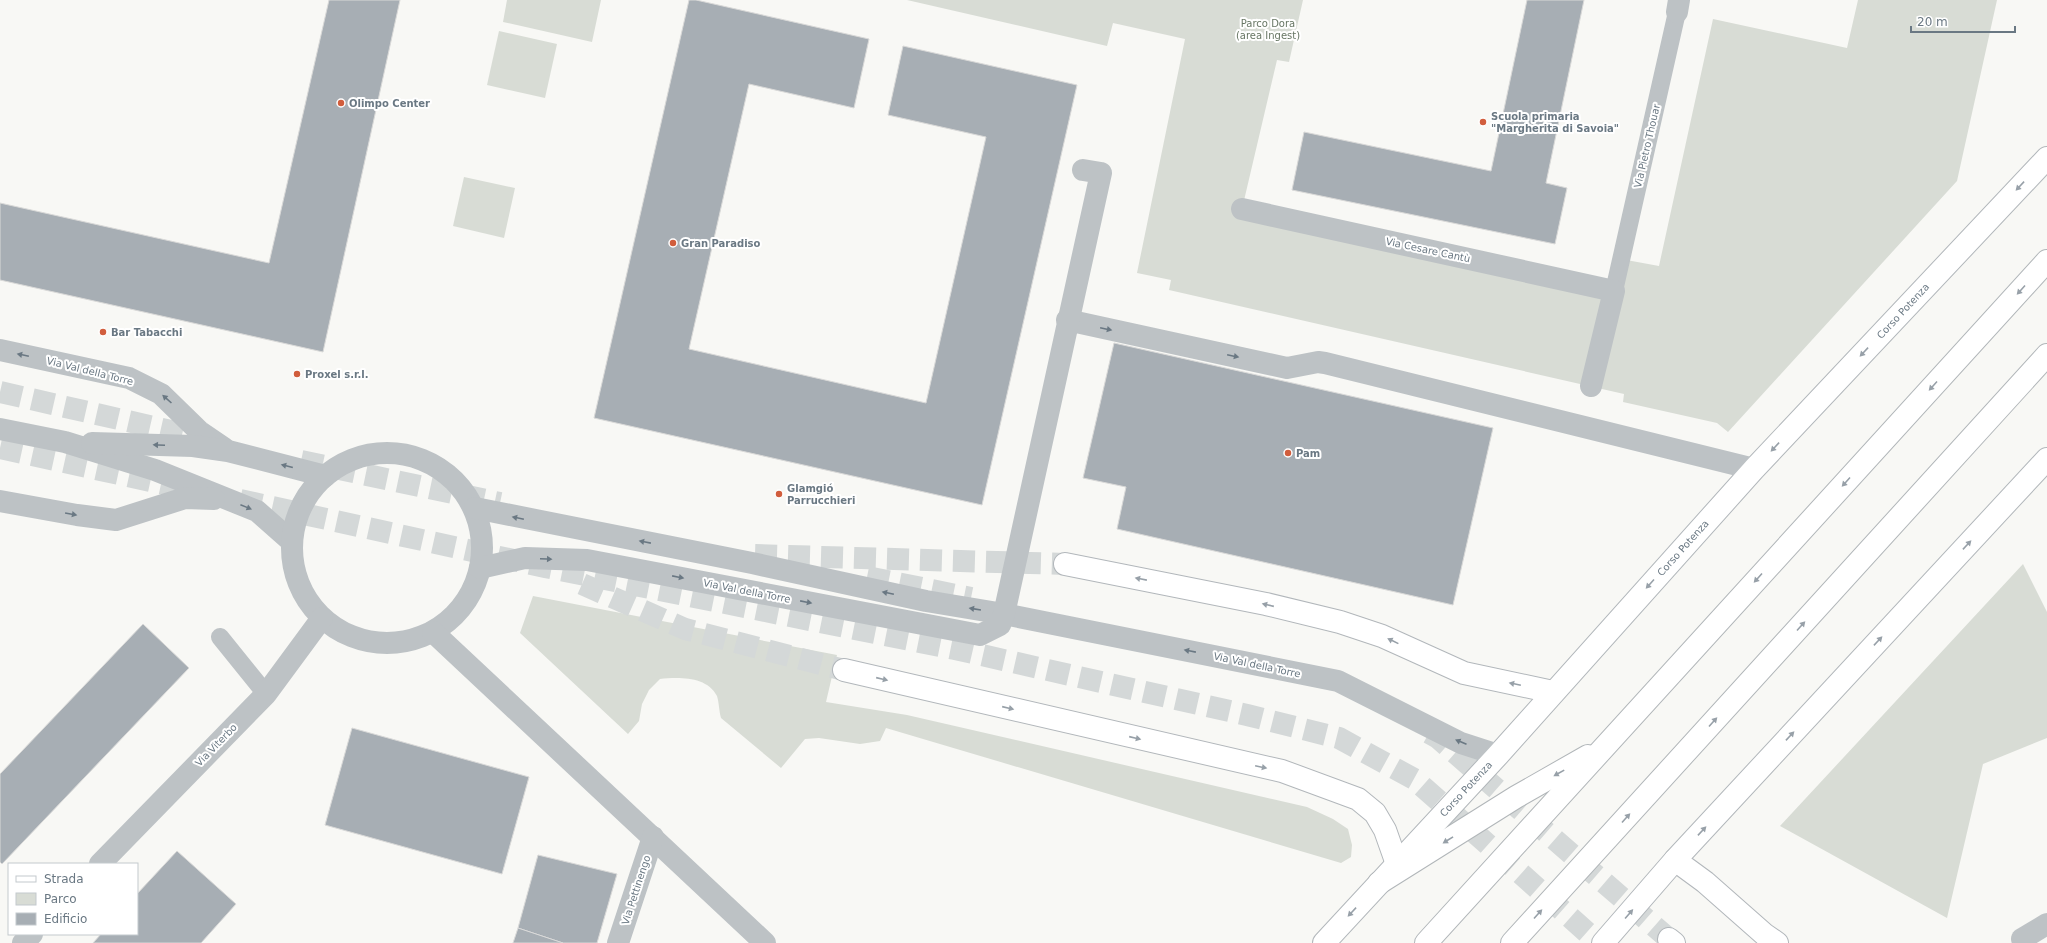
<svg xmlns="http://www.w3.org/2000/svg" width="2047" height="943" font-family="'DejaVu Sans',sans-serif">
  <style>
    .green { fill: #d8dcd5 }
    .building { fill: #a7aeb4; stroke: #d9d9d8 }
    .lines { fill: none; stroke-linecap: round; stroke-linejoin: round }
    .secondary-tunnel { stroke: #d4d8d8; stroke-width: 22; stroke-dasharray: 22 11; stroke-linecap: butt }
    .secondary-casing { stroke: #b2b7bb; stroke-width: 24 }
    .primary-casing { stroke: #b1b6b9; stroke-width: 24 }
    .lane { stroke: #bdc2c5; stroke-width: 18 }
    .street { stroke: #bdc2c5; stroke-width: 22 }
    .secondary { stroke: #fff; stroke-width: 22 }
    .primary { stroke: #fff; stroke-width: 22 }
    .oneway { fill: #97a0a8 }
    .oneway2 { fill: #6a7883 }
    .poi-dot { fill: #d15d3c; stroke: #fff; stroke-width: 1.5 }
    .labels { text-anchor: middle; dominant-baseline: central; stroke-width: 4; stroke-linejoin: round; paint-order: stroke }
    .park-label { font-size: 10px; fill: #677664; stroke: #fff }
    .poi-label { font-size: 10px; font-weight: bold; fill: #6a7883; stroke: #fff; text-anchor: start }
    .street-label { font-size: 10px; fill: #6a7883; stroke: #fff }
  </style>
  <rect width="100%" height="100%" fill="#f8f8f5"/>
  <g class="green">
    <polygon points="507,0 601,0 592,42 503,22"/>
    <polygon points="907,0 1303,0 1289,62 1277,60 1242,209 1613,291 1621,259 1659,266 1713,19 1847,48 1858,0 1997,0 1957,181 1728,432 1717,423 1623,402 1624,394 1169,290 1171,280 1137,273 1185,39 1113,23 1107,46"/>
    <polygon points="499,31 557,44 545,98 487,85"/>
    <polygon points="464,177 515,188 504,238 453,226"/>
    <polygon points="2023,564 2047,612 2047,738 1983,764 1947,918 1780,826"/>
    <path d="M533,596L837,655L826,702L907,715L1307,807L1333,819L1348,829L1352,845L1351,857L1341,863L886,728L880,741L860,744L819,738L805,739L781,768L721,718C719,711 719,702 717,696C707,676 678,677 660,679L649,690L642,704L639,721L628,734L520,633Z"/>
  </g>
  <g class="building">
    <polygon points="329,0 400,0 323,352 0,280 0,203 269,263"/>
    <polygon points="689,0 696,0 869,39 854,108 749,84 689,349 926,403 986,137 888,115 903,46 1077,85 982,505 594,418"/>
    <polygon points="1527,0 1584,0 1546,183 1567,188 1555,244 1292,190 1304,132 1491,171"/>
    <polygon points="1114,343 1493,428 1453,605 1117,529 1126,487 1083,478"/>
    <polygon points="143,624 189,668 2,864 0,862 0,774"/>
    <polygon points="352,728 529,777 502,874 325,825"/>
    <polygon points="177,851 236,904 201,943 93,943 101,934 137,934 137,894"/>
    <polygon points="538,855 617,874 597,943 563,943 518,928"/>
    <polygon points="518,928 563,943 513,943"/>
  </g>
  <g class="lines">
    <g class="secondary-tunnel">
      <polyline points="0,392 215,441"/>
      <polyline points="0,448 183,488"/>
      <polyline points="301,461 500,503"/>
      <polyline points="240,500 545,567 955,649 1247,715 1339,738 1414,779 1599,943"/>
      <polyline points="755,555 1065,564"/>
      <polyline points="867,577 971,598"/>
      <polyline points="582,584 685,629 844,670"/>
      <polyline points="1429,733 1438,738 1669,939"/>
    </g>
    <g class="secondary-casing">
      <g id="secondary">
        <polyline points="1065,564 1266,604 1340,622 1382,636 1464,673 1553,692"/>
        <polyline points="844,670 1282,771 1358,799 1375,813 1385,830 1397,864"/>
        <polyline points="1675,860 1705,882 1764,934 1777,943"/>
        <polyline points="1669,939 1674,943"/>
        <polyline points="1324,943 1498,755 1754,469 2047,158"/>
        <polyline points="1603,943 1675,860 2047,459"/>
      </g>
    </g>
    <g class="primary-casing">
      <g id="primary">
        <polyline points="1379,883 1516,797 1588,756"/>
        <polyline points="1426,943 2047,261"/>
        <polyline points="1512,943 2047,355"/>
      </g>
    </g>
    <g class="lane">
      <polyline points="1614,291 1677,12"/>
      <polyline points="220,637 266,694"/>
    </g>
    <g class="street">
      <polyline points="1677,12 1679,0"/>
      <polyline points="1242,209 1614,291 1591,386"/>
      <polyline points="1067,320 1287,368 1318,362 1325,363 1754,469"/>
      <polyline points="0,350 129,378 161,394 199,431 224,448"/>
      <polyline points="0,429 65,442 155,470 257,511 291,541"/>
      <polyline points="92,443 193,446 228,451 325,476"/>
      <circle cx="387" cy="548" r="95"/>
      <polyline points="0,501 77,515 116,520 185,498 214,499"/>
      <polyline points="475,508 752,563 926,601 1004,614 1338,681 1461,743 1498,755"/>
      <polyline points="480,568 525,558 587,560 980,635 1000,625 1004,614 1101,173 1083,170"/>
      <polyline points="433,632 765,943"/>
      <polyline points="100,864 266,694 322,618"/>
      <polyline points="2022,939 2047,924"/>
      <polyline points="23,943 32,934"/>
      <polyline points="618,943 653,837"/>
    </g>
    <use href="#secondary" class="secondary"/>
    <use href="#primary" class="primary"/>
  </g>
  <defs><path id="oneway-solid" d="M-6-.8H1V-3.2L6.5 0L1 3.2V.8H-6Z"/></defs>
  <g class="oneway">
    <use href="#oneway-solid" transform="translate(2020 186) rotate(133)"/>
    <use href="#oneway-solid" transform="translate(2021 290) rotate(132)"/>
    <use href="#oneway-solid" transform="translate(1864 352) rotate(133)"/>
    <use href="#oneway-solid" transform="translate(1933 386) rotate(132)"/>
    <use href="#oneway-solid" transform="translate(1775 447) rotate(133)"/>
    <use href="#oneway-solid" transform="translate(1846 482) rotate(132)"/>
    <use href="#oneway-solid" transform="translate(1967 545) rotate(-47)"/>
    <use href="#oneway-solid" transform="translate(1758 578) rotate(132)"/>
    <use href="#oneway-solid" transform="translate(1141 579) rotate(-169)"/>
    <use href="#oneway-solid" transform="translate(1650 584) rotate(132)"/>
    <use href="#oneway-solid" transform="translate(1268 605) rotate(-167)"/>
    <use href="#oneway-solid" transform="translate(1801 626) rotate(-48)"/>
    <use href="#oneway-solid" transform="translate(1393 641) rotate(-154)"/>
    <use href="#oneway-solid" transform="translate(1878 641) rotate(-47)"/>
    <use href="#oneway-solid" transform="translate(882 679) rotate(13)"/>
    <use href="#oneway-solid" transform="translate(1515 684) rotate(-168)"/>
    <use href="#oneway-solid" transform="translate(1008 708) rotate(13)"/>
    <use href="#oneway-solid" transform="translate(1713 722) rotate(-48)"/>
    <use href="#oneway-solid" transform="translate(1790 736) rotate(-47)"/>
    <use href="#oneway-solid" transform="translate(1135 738) rotate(13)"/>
    <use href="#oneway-solid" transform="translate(1261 767) rotate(12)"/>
    <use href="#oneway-solid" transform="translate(1559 773) rotate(151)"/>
    <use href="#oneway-solid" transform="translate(1626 818) rotate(-48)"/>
    <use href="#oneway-solid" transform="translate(1702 831) rotate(-47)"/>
    <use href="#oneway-solid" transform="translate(1448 840) rotate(148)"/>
    <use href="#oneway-solid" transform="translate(1352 912) rotate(133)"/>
    <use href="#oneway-solid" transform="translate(1538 914) rotate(-48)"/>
    <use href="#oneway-solid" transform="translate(1629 914) rotate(-49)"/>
  </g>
  <g class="oneway2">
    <use href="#oneway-solid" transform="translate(1106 329) rotate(12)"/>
    <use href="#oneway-solid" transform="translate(23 355) rotate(-168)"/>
    <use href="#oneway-solid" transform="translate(1233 356) rotate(12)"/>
    <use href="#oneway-solid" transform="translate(167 399) rotate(-138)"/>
    <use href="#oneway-solid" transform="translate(159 445) rotate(-178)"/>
    <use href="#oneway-solid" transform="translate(287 466) rotate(-166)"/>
    <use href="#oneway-solid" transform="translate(246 507) rotate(22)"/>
    <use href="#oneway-solid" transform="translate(71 514) rotate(10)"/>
    <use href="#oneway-solid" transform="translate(518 518) rotate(-168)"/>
    <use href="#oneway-solid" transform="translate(645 542) rotate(-169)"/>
    <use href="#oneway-solid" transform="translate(546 559) rotate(2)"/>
    <use href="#oneway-solid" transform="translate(678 577) rotate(11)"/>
    <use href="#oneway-solid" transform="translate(888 593) rotate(-168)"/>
    <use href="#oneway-solid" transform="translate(806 602) rotate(11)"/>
    <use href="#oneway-solid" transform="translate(975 609) rotate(-171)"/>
    <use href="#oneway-solid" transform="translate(1190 651) rotate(-169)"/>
    <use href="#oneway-solid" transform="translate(1461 742) rotate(-157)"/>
  </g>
  <g class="poi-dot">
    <circle cx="341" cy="103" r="4"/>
    <circle cx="1483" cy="122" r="4"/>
    <circle cx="673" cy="243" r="4"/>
    <circle cx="103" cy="332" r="4"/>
    <circle cx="297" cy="374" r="4"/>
    <circle cx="1288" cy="453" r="4"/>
    <circle cx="779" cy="494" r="4"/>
  </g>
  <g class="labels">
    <g class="park-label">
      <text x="1268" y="23">Parco Dora<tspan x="1268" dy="12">(area Ingest)</tspan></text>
    </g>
    <g class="poi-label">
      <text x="349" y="103">Olimpo Center</text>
      <text x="1491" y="116">Scuola primaria<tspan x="1491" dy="12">"Margherita di Savoia"</tspan></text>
      <text x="681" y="243">Gran Paradiso</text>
      <text x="111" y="332">Bar Tabacchi</text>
      <text x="305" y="374">Proxel s.r.l.</text>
      <text x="1296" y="453">Pam</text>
      <text x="787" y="488">Glamgió<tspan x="787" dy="12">Parrucchieri</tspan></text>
    </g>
    <g class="street-label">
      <text transform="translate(1647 146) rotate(-77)">Via Pietro Thouar</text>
      <text transform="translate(1428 250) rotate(12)">Via Cesare Cantù</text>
      <text transform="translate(1903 311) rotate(-47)">Corso Potenza</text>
      <text transform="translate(90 371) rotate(14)">Via Val della Torre</text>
      <text transform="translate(1683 548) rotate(-48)">Corso Potenza</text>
      <text transform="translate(747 591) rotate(11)">Via Val della Torre</text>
      <text transform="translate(1257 665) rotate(12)">Via Val della Torre</text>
      <text transform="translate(216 745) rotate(-46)">Via Viterbo</text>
      <text transform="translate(1466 789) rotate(-47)">Corso Potenza</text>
      <text transform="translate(636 890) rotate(-72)">Via Pettinengo</text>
    </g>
  </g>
  <rect x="8" y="863" width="130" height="72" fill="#ffffff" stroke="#c3c9cd"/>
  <rect x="16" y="876" width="20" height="6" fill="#ffffff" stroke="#c3c9cd"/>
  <text x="44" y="883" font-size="12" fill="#6a7883">Strada</text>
  <rect x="16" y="893" width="20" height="12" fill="#d8dcd5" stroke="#c3c9cd"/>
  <text x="44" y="903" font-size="12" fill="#6a7883">Parco</text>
  <rect x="16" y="913" width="20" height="12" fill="#a7aeb4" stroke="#c3c9cd"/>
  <text x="44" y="923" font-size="12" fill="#6a7883">Edificio</text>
  <path d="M1911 26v6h104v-6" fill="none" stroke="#6a7883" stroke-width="2"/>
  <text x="1917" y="26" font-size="12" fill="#6a7883" stroke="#ffffff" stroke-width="3" paint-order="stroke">20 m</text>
</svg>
